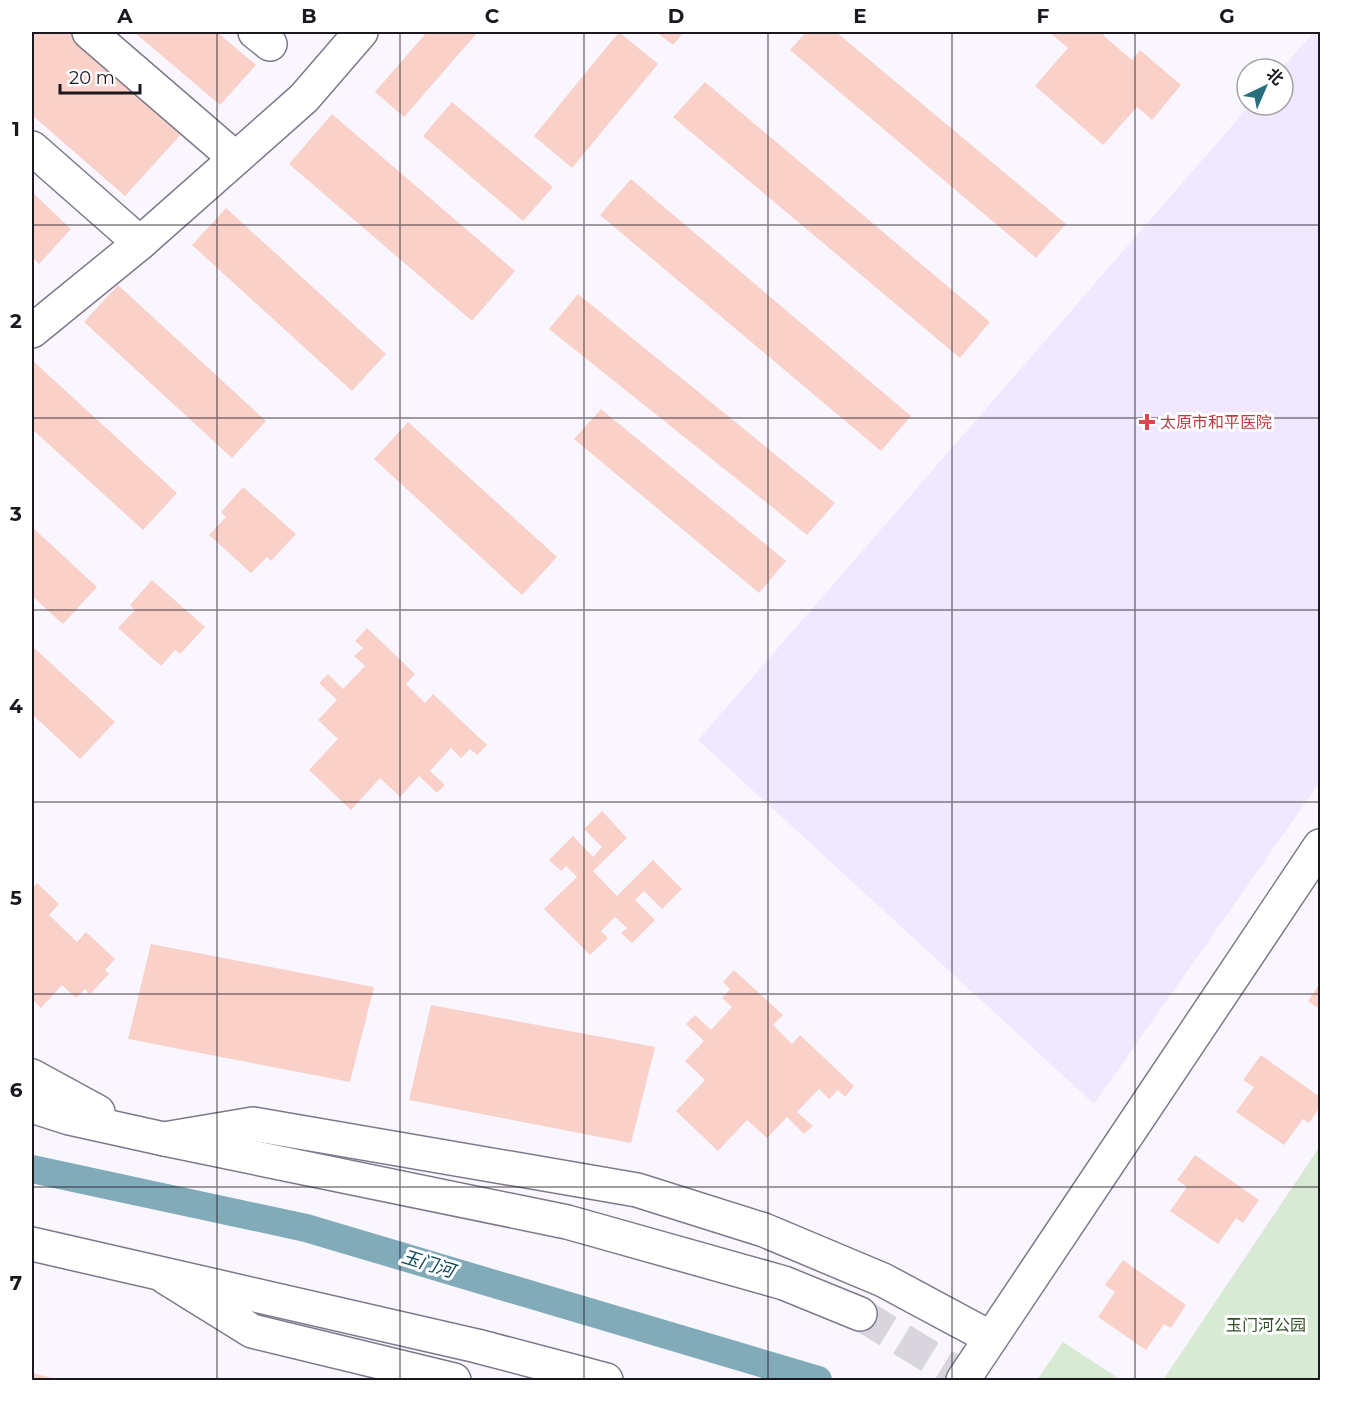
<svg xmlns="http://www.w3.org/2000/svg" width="1352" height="1412" font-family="Montserrat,'Noto Sans SC',sans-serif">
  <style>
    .built { fill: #f0e8fe }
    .green { fill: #d9ead4 }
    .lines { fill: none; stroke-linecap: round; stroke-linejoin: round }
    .canal { stroke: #82abb9; stroke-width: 28 }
    .building { fill: #fad1c9 }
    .major-tunnel { stroke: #d8d5dd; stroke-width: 33; stroke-dasharray: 33 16; stroke-linecap: butt }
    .minor-casing { stroke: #7e788a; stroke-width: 36 }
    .major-casing { stroke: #7e788a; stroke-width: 36 }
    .minor { stroke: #fff; stroke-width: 33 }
    .major { stroke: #fff; stroke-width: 33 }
    .grid { fill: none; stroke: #1b181f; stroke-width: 1.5; stroke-opacity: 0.55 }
    .health-dot { fill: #e0444e; stroke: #fff; stroke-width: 2 }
    .labels { text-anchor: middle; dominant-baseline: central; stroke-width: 6; stroke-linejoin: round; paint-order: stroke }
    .health-label { font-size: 16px; fill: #be3a42; stroke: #fff; text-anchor: start }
    .park-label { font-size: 16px; fill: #2f5025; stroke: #fff }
    .water-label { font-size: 18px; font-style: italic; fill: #114a5a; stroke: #fff }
    .neatline { fill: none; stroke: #1b181f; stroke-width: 2 }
    .grid-label { font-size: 20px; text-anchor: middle; font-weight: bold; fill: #1b181f }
  </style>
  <rect width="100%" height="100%" fill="#f9f6ff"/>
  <polygon class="built" points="1314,32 1320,32 1320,782 1094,1104 698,740 1250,105 1283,105 1283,69 1281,69"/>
  <g class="green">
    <polygon points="1320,1146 1320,1380 1163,1380"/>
    <polygon points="1063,1342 1121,1380 1037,1380"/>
  </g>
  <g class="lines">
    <polyline class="canal" points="32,1169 306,1228 818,1380"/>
  </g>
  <g class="building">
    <polygon points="32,32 72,32 185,130 125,196 32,115"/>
    <polygon points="134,32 217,32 256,65 220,105"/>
    <polygon points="427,32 478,32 404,117 375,92"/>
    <polygon points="619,32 658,64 572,168 534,136"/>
    <polygon points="656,32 684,32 673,45"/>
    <polygon points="806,32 836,32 1066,224 1036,258 790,50"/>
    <polygon points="1049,32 1106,32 1103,35 1132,60 1140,50 1181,85 1152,120 1137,107 1103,145 1035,86 1068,48"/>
    <polygon points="705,82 990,322 960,358 673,117"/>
    <polygon points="452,102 553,187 523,221 423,136"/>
    <polygon points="332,114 515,271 472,321 289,164"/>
    <polygon points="631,179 911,416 881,451 600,215"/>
    <polygon points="32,192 71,229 39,264 32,257"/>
    <polygon points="226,208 386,354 352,391 192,245"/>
    <polygon points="118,285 266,421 232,458 84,322"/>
    <polygon points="578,294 835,503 807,535 549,329"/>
    <polygon points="32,360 177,493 143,530 32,429"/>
    <polygon points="601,409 786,561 759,593 574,439"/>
    <polygon points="408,422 557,557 522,595 374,459"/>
    <polygon points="243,487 296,534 271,561 267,557 251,573 209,535 226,517 221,512"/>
    <polygon points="32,527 97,587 63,624 32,596"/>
    <polygon points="152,580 205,627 180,654 175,650 161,666 118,628 135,610 130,605"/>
    <polygon points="367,628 415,674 406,684 425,703 433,694 487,745 477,755 470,749 461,758 451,748 430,771 445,785 437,793 419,776 400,797 380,778 351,810 309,770 338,739 318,720 337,700 319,683 328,674 343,689 365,666 354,656 363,648 355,641"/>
    <polygon points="32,646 115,722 80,759 32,714"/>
    <polygon points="602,811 627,838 593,871 617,896 653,860 682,889 662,909 644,891 635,900 655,920 632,943 621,933 627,928 615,917 601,931 608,938 590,955 544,909 577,877 566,866 561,871 549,860 573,836 593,857 602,847 584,829"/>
    <polygon points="37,883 59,904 49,915 77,942 86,932 115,959 105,970 109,974 90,994 85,989 76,998 62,985 41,1008 32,999 32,889"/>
    <polygon points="151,944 374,987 350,1082 128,1039"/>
    <polygon points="734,970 783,1015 773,1025 792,1044 800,1035 854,1086 845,1097 838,1090 829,1099 819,1089 797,1112 813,1126 804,1134 787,1117 767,1138 747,1120 718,1151 676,1111 705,1080 685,1061 704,1041 686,1024 695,1015 711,1030 732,1007 722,998 730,989 723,982"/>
    <polygon points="1320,983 1320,1010 1308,1001"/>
    <polygon points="431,1005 655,1047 631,1143 409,1100"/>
    <polygon points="1261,1055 1320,1097 1320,1107 1309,1123 1303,1119 1284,1145 1236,1112 1254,1087 1243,1080"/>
    <polygon points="1195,1155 1259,1200 1243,1223 1236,1218 1218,1244 1170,1211 1187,1187 1177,1180"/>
    <polygon points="1123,1260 1186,1305 1171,1328 1164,1324 1146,1350 1098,1317 1115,1292 1105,1285"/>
    <polygon points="32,1373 60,1380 32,1380"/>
  </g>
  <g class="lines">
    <polyline class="major-tunnel" points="860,1314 968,1380"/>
    <g class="minor-casing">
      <g id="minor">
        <polyline points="89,32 235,158"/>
        <polyline points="255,32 270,44"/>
        <polyline points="32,148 140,243"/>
        <polyline points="32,331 140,243 304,98 361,32"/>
        <polyline points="164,1139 253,1124 637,1190 764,1230 883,1280 991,1338"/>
        <polyline points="165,1277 252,1331 454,1380"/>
        <polyline points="963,1380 1320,846"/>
      </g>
    </g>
    <g class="major-casing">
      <g id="major">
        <polyline points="32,1076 98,1112"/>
        <polyline points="32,1106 69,1118 164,1139 567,1222 784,1283 860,1314"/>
        <polyline points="32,1244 477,1346 606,1380"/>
      </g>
    </g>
    <use href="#minor" class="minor"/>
    <use href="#major" class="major"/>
  </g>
  <path class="grid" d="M217,32V1380M400,32V1380M584,32V1380M768,32V1380M952,32V1380M1135,32V1380M32,225H1320M32,418H1320M32,610H1320M32,802H1320M32,994H1320M32,1187H1320"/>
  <path class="health-dot" d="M1144 413h6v6h6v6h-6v6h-6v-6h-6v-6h6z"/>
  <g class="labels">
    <g class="health-label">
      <text x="1160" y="422">太原市和平医院</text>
    </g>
    <g class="park-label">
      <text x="1266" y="1325">玉门河公园</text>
    </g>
    <g class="water-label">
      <text transform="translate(428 1264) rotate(17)">玉门河</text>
    </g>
  </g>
  <rect width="1352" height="1412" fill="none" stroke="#ffffff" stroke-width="66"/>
  <g transform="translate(1265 87) rotate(44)"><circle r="28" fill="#ffffff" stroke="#a4a3a5" stroke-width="1.5"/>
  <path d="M0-4.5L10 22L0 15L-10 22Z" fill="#286e7c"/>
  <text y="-9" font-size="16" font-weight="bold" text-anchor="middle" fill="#1b181f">北</text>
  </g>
  <path d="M60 84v9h80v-9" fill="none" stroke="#1b181f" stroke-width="3"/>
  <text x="69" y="84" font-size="18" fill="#1b181f" stroke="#ffffff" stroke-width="4.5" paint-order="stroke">20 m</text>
  <rect x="33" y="33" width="1286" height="1346" class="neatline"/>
  <g class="grid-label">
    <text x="125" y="23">A</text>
    <text x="309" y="23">B</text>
    <text x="492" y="23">C</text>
    <text x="676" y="23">D</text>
    <text x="860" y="23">E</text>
    <text x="1043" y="23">F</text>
    <text x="1227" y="23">G</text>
    <text x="16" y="136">1</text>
    <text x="16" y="328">2</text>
    <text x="16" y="521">3</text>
    <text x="16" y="713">4</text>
    <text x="16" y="905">5</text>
    <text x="16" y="1097">6</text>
    <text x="16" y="1290">7</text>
  </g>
</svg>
